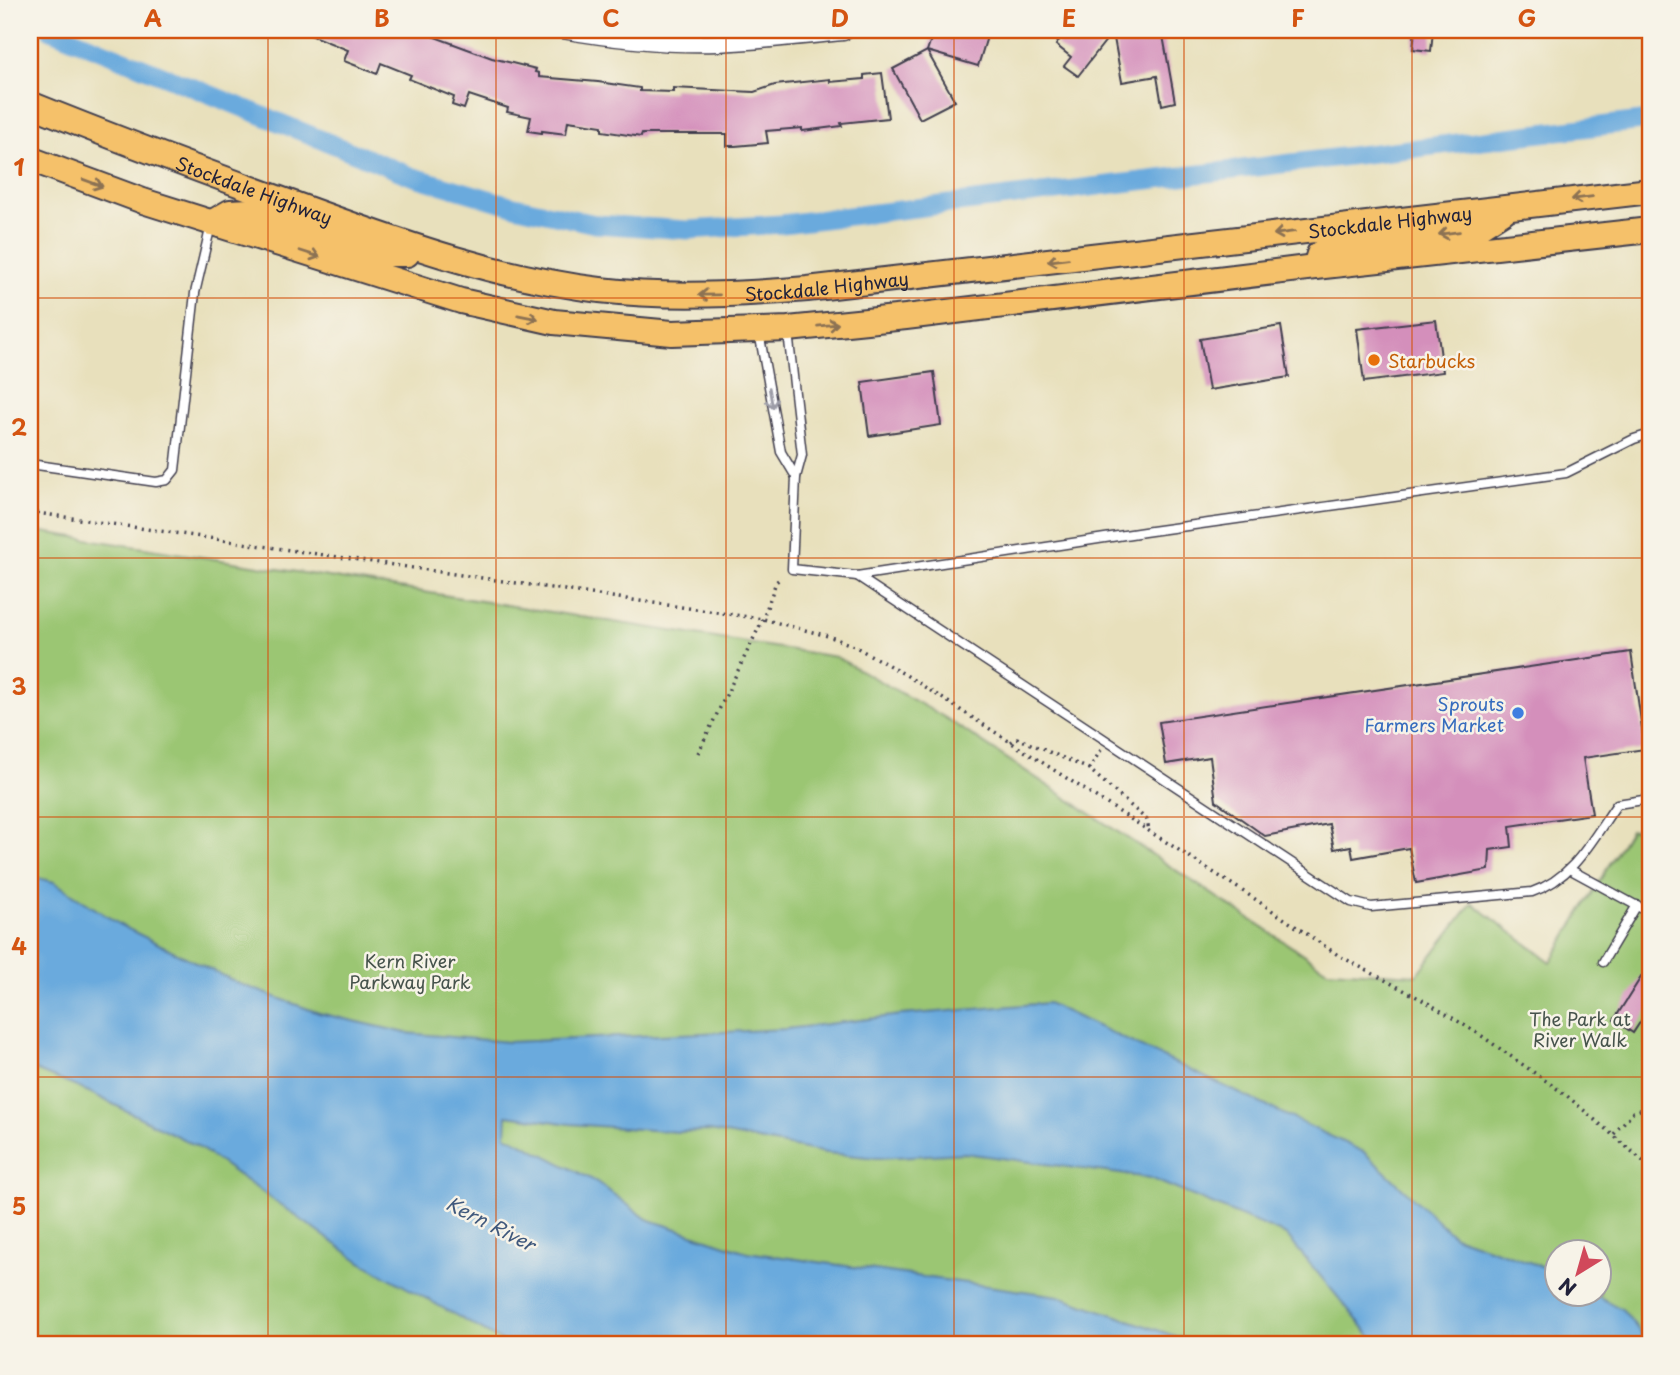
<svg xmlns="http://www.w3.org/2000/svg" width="1680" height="1375" font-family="'Playpen Sans',sans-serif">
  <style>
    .green { fill: #9bc673; stroke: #5e7457; stroke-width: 2; fill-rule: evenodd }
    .water { fill: #6aaadd; stroke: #46668c; stroke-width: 2 }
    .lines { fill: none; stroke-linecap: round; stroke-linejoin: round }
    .canal { stroke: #6aaadd; stroke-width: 19 }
    .building { fill: #d48fbb }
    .service-casing { stroke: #403e4e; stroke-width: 11 }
    .minor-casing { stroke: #403e4e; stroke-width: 19 }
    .primary-casing { stroke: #403e4e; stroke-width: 28 }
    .path { stroke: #403e4e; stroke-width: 3.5; stroke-dasharray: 2 5; stroke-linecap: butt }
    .service { stroke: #fff; stroke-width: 8 }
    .minor { stroke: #fff; stroke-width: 16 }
    .primary { stroke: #f5c16b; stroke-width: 24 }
    .oneway { stroke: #8c7253 }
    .oneway2 { stroke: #9c9ca7 }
    .grid { fill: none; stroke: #d45411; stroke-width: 2; stroke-opacity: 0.55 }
    .food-dot { fill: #e8710a; stroke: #f7f3e8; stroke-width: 2.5 }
    .shop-dot { fill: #3f7fe0; stroke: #f7f3e8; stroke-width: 2.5 }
    .labels { text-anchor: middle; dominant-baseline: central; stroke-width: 5; stroke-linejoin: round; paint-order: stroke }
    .street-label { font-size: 18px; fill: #22223b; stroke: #f7f3e8 }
    .food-label { font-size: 18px; fill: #c56008; stroke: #f7f3e8; text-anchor: start }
    .shop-label { font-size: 18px; fill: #366cbe; stroke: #f7f3e8; text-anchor: end }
    .park-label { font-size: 18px; fill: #46534c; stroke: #f7f3e8 }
    .water-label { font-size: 19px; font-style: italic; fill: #3f587c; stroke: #f7f3e8 }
    .neatline { fill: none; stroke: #d45411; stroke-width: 2.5 }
    .grid-label { font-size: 23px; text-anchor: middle; font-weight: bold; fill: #d45411 }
  </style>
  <rect width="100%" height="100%" fill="#f7f3e8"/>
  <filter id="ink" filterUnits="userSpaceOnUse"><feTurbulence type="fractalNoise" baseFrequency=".0143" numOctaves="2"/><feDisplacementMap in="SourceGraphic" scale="14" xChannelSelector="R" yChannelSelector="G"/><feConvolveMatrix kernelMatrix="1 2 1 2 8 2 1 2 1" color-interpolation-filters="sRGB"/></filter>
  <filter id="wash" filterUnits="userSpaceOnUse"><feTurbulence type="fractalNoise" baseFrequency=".00686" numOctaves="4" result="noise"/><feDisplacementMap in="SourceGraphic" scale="28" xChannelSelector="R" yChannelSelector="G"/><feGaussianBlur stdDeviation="1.57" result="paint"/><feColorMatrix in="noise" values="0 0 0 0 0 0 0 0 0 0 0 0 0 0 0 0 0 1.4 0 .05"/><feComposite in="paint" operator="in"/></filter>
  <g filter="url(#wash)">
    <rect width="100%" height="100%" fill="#e8e0bc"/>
    <path class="green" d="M30,530L836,657L944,717L1327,970L1417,975L1472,903L1551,962L1627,835L1630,830L1650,828V1345H30ZM1558,1252H1600V1294H1558Z"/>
    <polygon class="water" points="30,876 54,882 122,926 240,984 319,1013 406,1033 509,1042 786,1029 901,1015 1048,1003 1364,1152 1454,1236 1555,1271 1557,1273 1558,1294 1596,1295 1623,1310 1650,1345 1378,1345 1286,1235 1150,1178 964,1153 878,1158 826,1153 710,1131 678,1132 570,1124 507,1115 506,1135 597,1182 647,1219 747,1252 1059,1296 1201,1345 509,1345 361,1262 197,1146 89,1092 30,1068"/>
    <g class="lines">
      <polyline class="canal" points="51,30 411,176 510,205 595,224 688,230 782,224 1650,120"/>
    </g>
    <g id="blocks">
      <g class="building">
        <polygon points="298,30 416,30 492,58 536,69 535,72 539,73 539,77 598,82 640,88 640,91 673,92 673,88 754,92 775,85 830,79 830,82 864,79 864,75 882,73 888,118 841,123 842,126 802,131 802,128 766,131 768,143 735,146 727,146 727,134 642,134 641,137 602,131 602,126 568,121 566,134 542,131 542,133 528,131 531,117 507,112 508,108 469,95 464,109 452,105 454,97 409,79 411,75 381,63 377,74 357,66 344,61 348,50"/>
        <polygon points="934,30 989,30 978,66 927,51"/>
        <polygon points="1049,30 1114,30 1078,76 1064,66 1071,57 1056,45 1060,39"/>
        <polygon points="1138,30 1162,30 1175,102 1162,105 1157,76 1122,82 1114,38 1138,33"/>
        <polygon points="1415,30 1433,30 1431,51 1413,49"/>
        <polygon points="927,51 955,101 920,119 893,69"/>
        <polygon points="1436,320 1443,372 1364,382 1357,329"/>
        <polygon points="1281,326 1289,377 1209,390 1200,339"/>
        <polygon points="934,372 941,425 869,436 862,382"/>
        <polygon points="1631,652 1645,749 1583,758 1592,814 1510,826 1512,847 1490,850 1489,870 1416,883 1409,848 1353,858 1351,846 1334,849 1329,824 1265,836 1216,801 1210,757 1166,764 1159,722"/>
        <polygon points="1650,963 1650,1007 1633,1033 1614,1020"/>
      </g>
    </g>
  </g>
  <g filter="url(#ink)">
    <use href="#blocks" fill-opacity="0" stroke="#403e4e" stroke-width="2"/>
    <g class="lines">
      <g class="service-casing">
        <g id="service">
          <polyline points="759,332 781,452 796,477"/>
          <polyline points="788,332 802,455 796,477 792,569 857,576 1144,532 1566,473 1634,439 1650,434"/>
          <polyline points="30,464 156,482 167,480 175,470 195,293 211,225"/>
          <path d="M857,576L1351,902L1371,907L1532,892C1574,878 1593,838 1617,804L1650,799"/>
          <polyline points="1571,870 1650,913"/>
          <polyline points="1603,962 1637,905"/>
        </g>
      </g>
      <g class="minor-casing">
        <path id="minor" d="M562,30C614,39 666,45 718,43C760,41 801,36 843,32L846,30"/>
      </g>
      <g class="primary-casing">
        <g id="primary">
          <path id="s1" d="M30,104C124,142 218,177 313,211C407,245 500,278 600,290C668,298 738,295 807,289L1650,191"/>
          <polyline points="30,159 143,201 461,301 554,322 672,333 788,329 906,317 1315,267 1650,230"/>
          <polyline points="211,223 230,212 251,211 374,251 386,254 407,254"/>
          <polyline points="1315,267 1319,254 1326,249 1476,229 1504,211"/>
        </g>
      </g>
      <g class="path">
        <polyline points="30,512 763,619 828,636 854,646 906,675 1255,899 1338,955 1428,1003 1479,1034 1566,1095 1650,1167"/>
        <polyline points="1011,742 1017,738 1089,769"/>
        <polyline points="1101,750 1089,769 1147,820 1149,831"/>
        <polyline points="698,753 763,619 776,582 782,577"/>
        <polyline points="1614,1134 1633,1112 1650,1107"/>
      </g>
      <use href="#service" class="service"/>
      <use href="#minor" class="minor"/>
      <use href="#primary" class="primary"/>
    </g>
    <defs><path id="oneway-shaft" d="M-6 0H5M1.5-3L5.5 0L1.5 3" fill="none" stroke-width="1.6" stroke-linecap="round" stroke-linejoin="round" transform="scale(1.75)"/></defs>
    <g class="oneway">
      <use href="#oneway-shaft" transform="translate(93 183) rotate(20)"/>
      <use href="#oneway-shaft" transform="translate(1582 198) rotate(173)"/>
      <use href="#oneway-shaft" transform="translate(1284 233) rotate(173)"/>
      <use href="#oneway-shaft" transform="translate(1449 233) rotate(173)"/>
      <use href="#oneway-shaft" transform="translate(310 254) rotate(18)"/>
      <use href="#oneway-shaft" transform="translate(1058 260) rotate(173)"/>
      <use href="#oneway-shaft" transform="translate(709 295) rotate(179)"/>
      <use href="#oneway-shaft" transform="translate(528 317) rotate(11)"/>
      <use href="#oneway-shaft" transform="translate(828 325) rotate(-6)"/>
    </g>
    <use class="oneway2" href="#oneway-shaft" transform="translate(771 398) rotate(80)"/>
  </g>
  <path class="grid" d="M268,30V1345M496,30V1345M726,30V1345M954,30V1345M1184,30V1345M1412,30V1345M30,298H1650M30,558H1650M30,817H1650M30,1077H1650"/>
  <circle class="food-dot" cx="1374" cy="360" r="7"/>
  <circle class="shop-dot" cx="1518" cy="713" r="7"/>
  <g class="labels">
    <g class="street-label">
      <text stroke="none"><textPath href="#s1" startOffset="240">Stockdale Highway</textPath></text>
      <text stroke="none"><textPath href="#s1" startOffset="1395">Stockdale Highway</textPath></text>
      <text stroke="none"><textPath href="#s1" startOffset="828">Stockdale Highway</textPath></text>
    </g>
    <g class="food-label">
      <text x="1388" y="360">Starbucks</text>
    </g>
    <g class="shop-label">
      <text x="1504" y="703">Sprouts<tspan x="1504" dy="21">Farmers Market</tspan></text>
    </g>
    <g class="park-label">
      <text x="410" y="960">Kern River<tspan x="410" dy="21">Parkway Park</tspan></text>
      <text x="1580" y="1018">The Park at<tspan x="1580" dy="21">River Walk</tspan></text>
    </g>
    <g class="water-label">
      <text transform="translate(491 1223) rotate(27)">Kern River</text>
    </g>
  </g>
  <rect width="1680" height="1375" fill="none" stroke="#f7f3e8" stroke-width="77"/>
  <g transform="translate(1578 1273) rotate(217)"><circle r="33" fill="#f7f3e8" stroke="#a29fa3" stroke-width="2"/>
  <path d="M0-5L12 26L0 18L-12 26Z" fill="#d1495b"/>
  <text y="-10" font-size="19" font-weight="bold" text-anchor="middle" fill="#22223b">N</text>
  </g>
  <rect x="38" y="38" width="1604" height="1298" class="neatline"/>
  <g class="grid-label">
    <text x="153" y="27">A</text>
    <text x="382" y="27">B</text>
    <text x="611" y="27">C</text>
    <text x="840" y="27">D</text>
    <text x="1069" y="27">E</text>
    <text x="1298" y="27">F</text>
    <text x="1527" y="27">G</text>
    <text x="19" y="176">1</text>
    <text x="19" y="436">2</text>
    <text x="19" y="695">3</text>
    <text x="19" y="955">4</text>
    <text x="19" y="1215">5</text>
  </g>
</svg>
